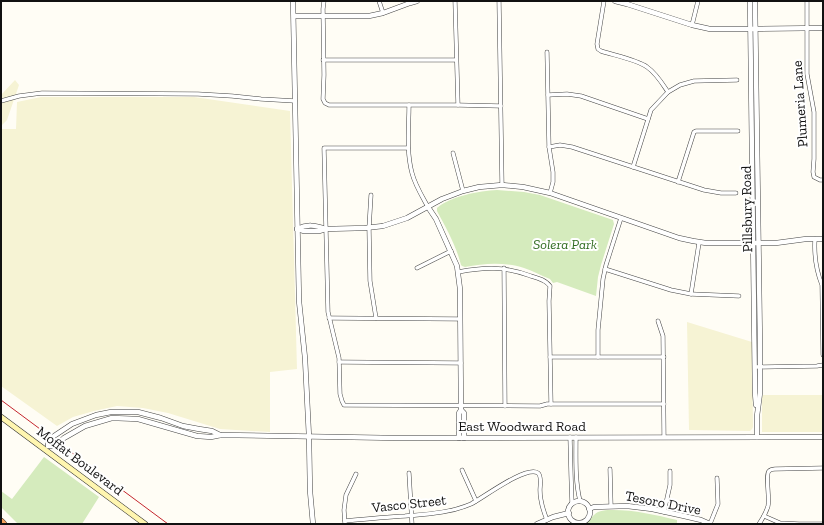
<svg xmlns="http://www.w3.org/2000/svg" width="824" height="525" font-family="'Zilla Slab',serif">
  <style>
    .farmland { fill: #f6f3d4 }
    .green { fill: #d5ebbd }
    .lines { fill: none; stroke-linecap: round; stroke-linejoin: round }
    .minor-casing { stroke: #444; stroke-width: 4.5 }
    .tertiary-casing { stroke: #444; stroke-width: 5.5 }
    .secondary-casing { stroke: #333; stroke-width: 6 }
    .motorway-casing { stroke: #222; stroke-width: 8 }
    .minor { stroke: #fff; stroke-width: 3.5 }
    .tertiary { stroke: #fff; stroke-width: 4.5 }
    .secondary { stroke: #fff6b0; stroke-width: 5 }
    .motorway { stroke: #f5a25d; stroke-width: 7 }
    .rail { stroke: #c4262e; stroke-width: 1 }
    .labels { text-anchor: middle; dominant-baseline: central; stroke-width: 4; stroke-linejoin: round; paint-order: stroke }
    .street-label { font-size: 14px; fill: #111; stroke: #fff }
    .park-label { font-size: 14px; font-style: italic; fill: #2f6b1f; stroke: #fff }
  </style>
  <rect width="100%" height="100%" fill="#fffdf5"/>
  <g class="farmland">
    <polygon points="15,80 19,85 7,120 1,126 1,128 1,95"/>
    <polygon points="41,97 194,97 290,111 297,369 270,372 270,432 220,429 168,413 143,408 117,406 94,411 73,417 57,426 1,386 1,170 2,129 16,129 17,102"/>
    <polygon points="687,322 752,342 753,427 752,429 750,431 689,430"/>
    <polygon points="763,395 823,395 823,432 762,432 762,398"/>
  </g>
  <g class="green">
    <path d="M497,190L524,192L540,195L613,220L614,224L601,265L598,277L596,296L557,282L553,283L550,279C542,276 533,271 524,268C505,262 485,263 465,267L462,266L461,265C456,245 446,228 437,211V208C451,196 479,191 497,190Z"/>
    <polygon points="44,457 99,497 82,524 18,524 1,507 1,491 12,499"/>
    <path d="M613,510C635,510 656,515 677,520V524H584C588,522 590,518 594,515C599,510 606,510 613,510Z"/>
  </g>
  <g class="lines">
    <g class="minor-casing">
      <g id="minor">
        <polyline points="324,1 323,9 324,75 323,99 325,103 329,105 458,105 501,106"/>
        <polyline points="379,1 383,13"/>
        <polyline points="455,1 458,105"/>
        <polyline points="499,1 502,185"/>
        <path d="M604,1L597,44L598,49L601,51C613,55 638,60 647,67C656,73 662,83 668,92L651,110L633,167"/>
        <polyline points="807,1 807,74 814,112 814,159 813,172 814,177 820,180 823,180"/>
        <polyline points="692,25 698,1"/>
        <polyline points="547,52 549,147 553,172 553,182 550,193"/>
        <polyline points="323,60 456,60"/>
        <polyline points="668,92 680,85 694,81 737,80"/>
        <polyline points="548,95 567,94 581,96 648,119"/>
        <polyline points="1,101 19,96 42,93 198,94 232,96 261,99 295,101"/>
        <path d="M409,105C409,127 406,151 412,173C415,185 422,196 428,207"/>
        <polyline points="549,147 560,145 572,147 704,190 721,193 736,193"/>
        <polyline points="408,148 324,148 328,312 339,358 340,394 342,401 344,405 540,406 547,404 664,404"/>
        <polyline points="453,153 463,191"/>
        <polyline points="678,182 694,132 696,131 738,131"/>
        <polyline points="371,195 369,228 370,281 376,318"/>
        <path d="M815,239C814,255 816,270 822,285L823,355"/>
        <polyline points="417,268 451,251"/>
        <polyline points="504,268 505,406"/>
        <polyline points="605,269 671,290 691,294 699,243"/>
        <path d="M458,272C486,267 503,266 531,276C538,278 546,280 550,286L549,301L551,404"/>
        <polyline points="691,294 739,296"/>
        <polyline points="329,318 460,319"/>
        <polyline points="658,321 663,336 664,437"/>
        <polyline points="550,357 664,357"/>
        <polyline points="598,357 598,330 603,279 606,265 621,218"/>
        <polyline points="339,362 461,363"/>
        <polyline points="755,367 817,366 823,365"/>
        <polyline points="570,437 571,475 572,504"/>
        <path d="M576,437C576,458 575,481 580,501"/>
        <polyline points="610,469 611,506"/>
        <polyline points="462,470 476,501"/>
        <polyline points="409,473 412,524"/>
        <polyline points="664,512 670,485 670,471"/>
        <polyline points="764,516 780,523 799,524 823,524"/>
        <path d="M345,521C365,519 385,517 405,516C428,514 450,513 471,504C483,498 526,465 538,473C542,476 540,486 540,490C540,501 543,510 547,520"/>
        <polyline points="345,524 344,510 346,495 356,474"/>
        <polyline points="710,524 718,504 717,478"/>
        <path d="M759,524C763,518 766,513 768,506C770,498 765,475 769,471C771,469 773,469 775,469L823,468"/>
      </g>
    </g>
    <g class="tertiary-casing">
      <g id="tertiary">
        <polyline points="293,1 299,301 305,358 309,437 310,491 313,524"/>
        <polyline points="615,1 627,4 692,25 710,29 750,29 823,28"/>
        <polyline points="750,1 755,393 756,405"/>
        <polyline points="755,1 760,344 760,393 757,416 757,437"/>
        <polyline points="294,16 369,16 383,13 410,3 417,1"/>
        <polyline points="428,207 436,219 457,266 460,289 461,410 459,413 459,438"/>
        <polyline points="297,229 304,231 319,231 326,229 365,228 383,226 407,218 442,199 463,191 479,187 502,185 523,187 550,193 679,238 693,241 706,243 776,243 806,239 823,239"/>
        <path d="M297,229C307,224 315,225 326,229"/>
        <polyline points="461,410 464,413 464,438"/>
        <polyline points="48,446 55,446 64,438 85,426 112,418 138,419 197,436 211,437 221,435 396,438 823,437"/>
        <polyline points="48,446 48,440 72,424 96,415 111,412 138,412 161,418 183,426 199,429 212,431 220,435"/>
        <circle cx="579" cy="512" r="11"/>
        <polyline points="589,509 594,507 627,506 652,509 684,516 701,520 710,524"/>
        <polyline points="537,524 553,517 569,513"/>
      </g>
    </g>
    <g class="secondary-casing">
      <polyline id="secondary" points="1,417 145,524"/>
    </g>
    <g class="motorway-casing">
      <polyline id="motorway" points="1,522 3,524"/>
    </g>
    <use href="#minor" class="minor"/>
    <use href="#tertiary" class="tertiary"/>
    <use href="#secondary" class="secondary"/>
    <use href="#motorway" class="motorway"/>
    <polyline class="rail" points="1,400 168,524"/>
  </g>
  <g class="labels">
    <g class="street-label">
      <text transform="translate(800 104) rotate(-94)">Plumeria Lane</text>
      <text transform="translate(747 209) rotate(-91)">Pillsbury Road</text>
      <text x="522" y="426">East Woodward Road</text>
      <text transform="translate(80 461) rotate(37)">Moffat Boulevard</text>
      <text transform="translate(663 503) rotate(11)">Tesoro Drive</text>
      <text transform="translate(409 504) rotate(-6)">Vasco Street</text>
    </g>
    <g class="park-label">
      <text x="565" y="244">Solera Park</text>
    </g>
  </g>
  <rect width="824" height="525" fill="none" stroke="#111111" stroke-width="4"/>
</svg>
